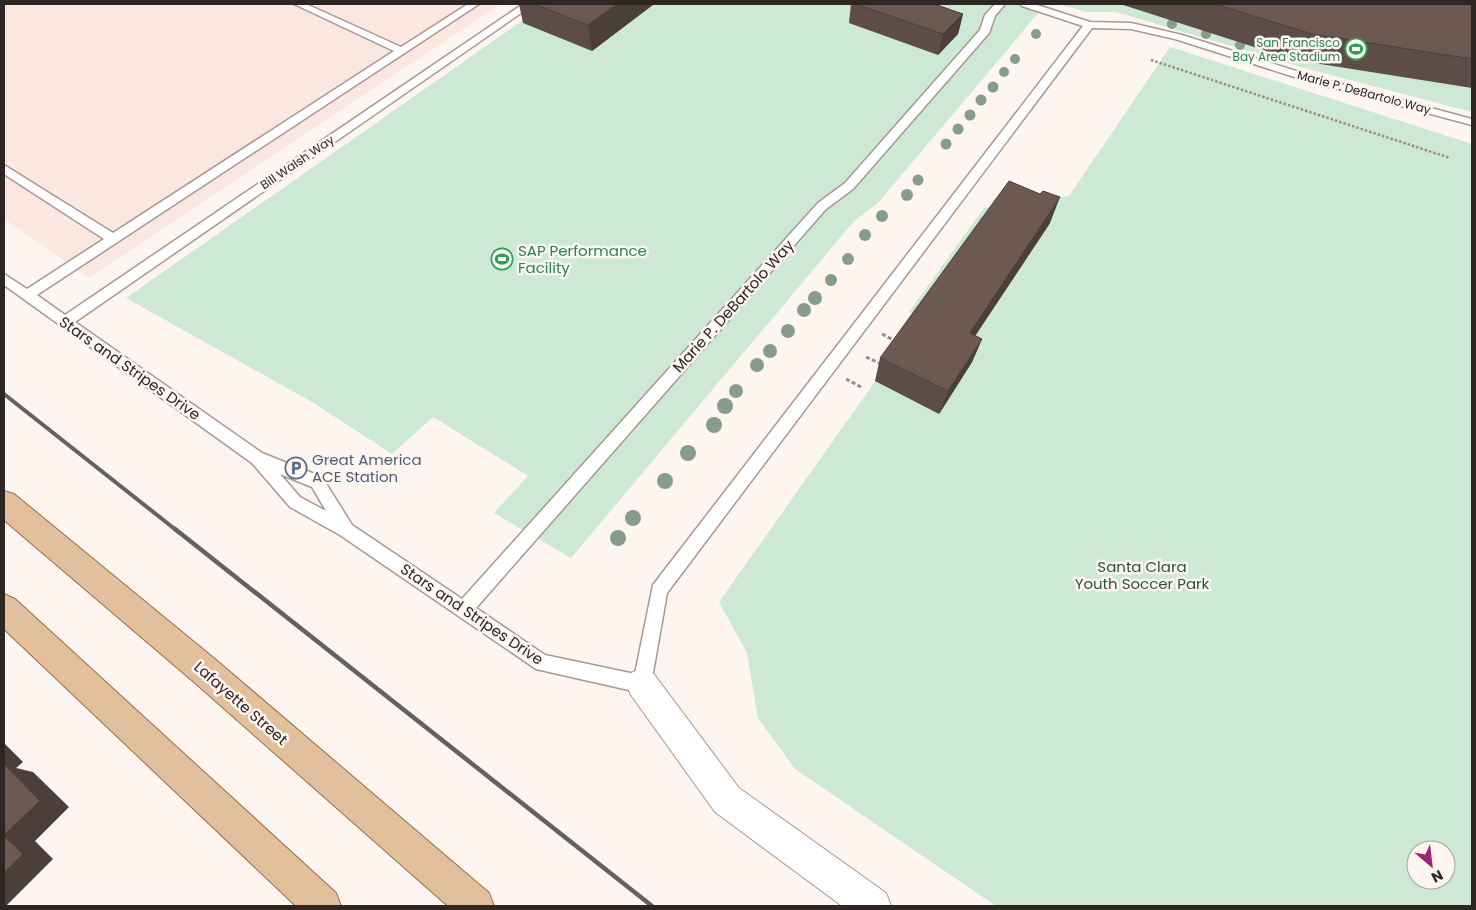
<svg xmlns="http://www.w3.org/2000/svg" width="1476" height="910" font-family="Poppins,sans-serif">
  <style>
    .built { fill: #fae8e0 }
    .green { fill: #cde8d3; fill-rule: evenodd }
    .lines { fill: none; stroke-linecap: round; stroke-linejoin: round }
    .service-casing { stroke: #aa978d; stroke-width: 3 }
    .minor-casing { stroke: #aa978d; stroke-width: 2 }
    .primary-casing { stroke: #966f48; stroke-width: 2 }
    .path-far1 { stroke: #978e8a; stroke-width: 2.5; stroke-dasharray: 2.5 2; stroke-linecap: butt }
    .path { stroke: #978e8a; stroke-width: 3; stroke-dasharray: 4 2.5; stroke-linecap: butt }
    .service { fill: #fff; fill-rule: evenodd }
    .minor { fill: #fff; fill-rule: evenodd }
    .primary { fill: #e2c09e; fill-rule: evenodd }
    .rail-far1 { stroke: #68605c; stroke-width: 4 }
    .rail { stroke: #68605c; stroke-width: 4.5 }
    .tree { fill: #869e89 }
    .wall { fill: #5d4d47 }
    .shaded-wall { fill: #4c3f39 }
    .building { fill: #6c5a52; stroke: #4c3f39 }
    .labels { text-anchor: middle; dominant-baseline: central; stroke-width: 5; stroke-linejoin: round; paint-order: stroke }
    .far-leisure-label { font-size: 12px; fill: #27864d; stroke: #fef5f1; text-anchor: end }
    .far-street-label { font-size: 12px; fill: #2e2622; stroke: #fef5f1 }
    .leisure-label { font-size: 15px; fill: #27864d; stroke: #fef5f1; text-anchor: start }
    .street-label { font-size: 15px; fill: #2e2622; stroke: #fef5f1 }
    .service-label { font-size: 15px; fill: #4e5e75; stroke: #fef5f1; text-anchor: start }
    .park-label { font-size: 15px; fill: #235734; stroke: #fef5f1 }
  </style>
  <rect width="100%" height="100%" fill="#fef5f1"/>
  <polygon class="built" points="4,4 501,4 89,278 4,219"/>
  <g class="green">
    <polygon points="546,4 1046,4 877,204 855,220 571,558 494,513 528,476 433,417 392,454 312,402 126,298"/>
    <polygon points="1057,4 1472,4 1472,112 1308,69 1116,12 1087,12"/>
    <path d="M1170,47L1472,144V906H996L795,769L758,718L747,653L719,602L920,318L909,312L984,208L1069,196ZM1416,850H1446V880H1416Z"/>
  </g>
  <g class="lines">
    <g class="service-casing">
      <path id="service" d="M294,4H306L401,47L468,4H479L37,295L65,315L523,4H534L75,322L262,453L322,477L352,525L462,599L818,203L845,183L980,30L985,15L995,4H1005L995,16L989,33L853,189L826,209L476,608L545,655L635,674L653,585L1083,26L1022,6L1020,4H1034L1090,22L1131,23L1182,35L1315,77L1472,119V125L1307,81L1175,39L1131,29L1092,28L667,593L651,684L648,690L642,693L536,669L340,535L290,507L252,463L4,285V274L27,289L104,239L4,174V165L113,233L394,51ZM280,474L312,487L326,511L300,497Z"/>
    </g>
    <g class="minor-casing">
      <polygon id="minor" points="642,668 653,673 739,788 886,893 891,906 842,906 715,812 631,695 626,684 631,673"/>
    </g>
    <g class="primary-casing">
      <g id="primary">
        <polygon points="4,491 14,494 216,660 489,893 494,906 448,906 194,682 4,520"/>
        <polygon points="4,594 15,599 336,893 341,906 296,906 4,629"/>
      </g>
    </g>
    <polyline class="path-far1" points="1151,60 1450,158"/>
    <g class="path">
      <polyline points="882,334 897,342"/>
      <polyline points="866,357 881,364"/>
      <polyline points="846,379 863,388"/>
    </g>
    <use href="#service" class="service"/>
    <use href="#minor" class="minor"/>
    <use href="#primary" class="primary"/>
    <polyline class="rail-far1" points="4,394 176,530"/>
    <polyline class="rail" points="175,529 652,906"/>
  </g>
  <g class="tree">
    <circle cx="1172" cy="24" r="5"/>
    <circle cx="1036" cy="34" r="5"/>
    <circle cx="1206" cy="34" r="5"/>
    <circle cx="1240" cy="45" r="5"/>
    <circle cx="1271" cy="54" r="5"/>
    <circle cx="1015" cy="59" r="5"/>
    <circle cx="1004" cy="72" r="5"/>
    <circle cx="993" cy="87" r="5.5"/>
    <circle cx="981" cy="100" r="5.5"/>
    <circle cx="970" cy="115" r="5.5"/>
    <circle cx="958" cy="129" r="5.5"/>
    <circle cx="946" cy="144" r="5.5"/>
    <circle cx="918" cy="180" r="5.5"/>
    <circle cx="907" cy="195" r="6"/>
    <circle cx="882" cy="216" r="6"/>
    <circle cx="865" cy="235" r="6"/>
    <circle cx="848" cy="259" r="6"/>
    <circle cx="831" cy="280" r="6"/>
    <circle cx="815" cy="298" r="7"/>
    <circle cx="804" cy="310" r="7"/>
    <circle cx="788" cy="331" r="7"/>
    <circle cx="770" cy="351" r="7"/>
    <circle cx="757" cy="365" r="7"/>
    <circle cx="736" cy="391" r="7"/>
    <circle cx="725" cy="406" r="8"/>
    <circle cx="714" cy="425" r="8"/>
    <circle cx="688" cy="453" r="8"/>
    <circle cx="665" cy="481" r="8"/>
    <circle cx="633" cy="518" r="8"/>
    <circle cx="618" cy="538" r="8"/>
  </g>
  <g class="wall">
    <polygon points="519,4 654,4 592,51 523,23"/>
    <polygon points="851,4 934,4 963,14 958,34 938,55 849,23"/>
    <polygon points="1120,4 1472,4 1472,88 1295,60"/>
    <polygon points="1050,223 975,336 982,339 972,362 939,414 875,381 880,358"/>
  </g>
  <g class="shaded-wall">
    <polygon points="617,4 654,4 592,51 588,25"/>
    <polygon points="963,14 958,34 938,55 943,34"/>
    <polygon points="1060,197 1050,223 961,357 970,333"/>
    <polygon points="982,339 972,362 939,414 948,391"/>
    <polygon points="4,743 23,762 16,768 33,772 69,807 35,841 53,859 6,906 4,906"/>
  </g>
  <g class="building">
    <polygon points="534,4 617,4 588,25"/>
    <polygon points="855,4 934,4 963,14 943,34"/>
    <polygon points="1215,4 1472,4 1472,59 1312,34"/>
    <polygon points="1009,181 1040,194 1043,191 1060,197 970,333 982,339 948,391 880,358"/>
    <polygon points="4,764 40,801 4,835"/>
    <polygon points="4,836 23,854 4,873"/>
  </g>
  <defs>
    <g id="stadium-ring" transform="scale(1.125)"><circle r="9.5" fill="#fef5f1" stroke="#2e9e5b" stroke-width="1.5"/><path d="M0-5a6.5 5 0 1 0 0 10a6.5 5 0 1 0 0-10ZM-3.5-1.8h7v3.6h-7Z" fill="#2e9e5b"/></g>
    <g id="parking-ring" transform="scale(1.125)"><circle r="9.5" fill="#fef5f1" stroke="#5c6f8a" stroke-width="1.5"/><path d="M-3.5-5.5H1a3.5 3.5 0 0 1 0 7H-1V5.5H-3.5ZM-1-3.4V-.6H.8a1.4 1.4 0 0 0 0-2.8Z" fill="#5c6f8a"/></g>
  </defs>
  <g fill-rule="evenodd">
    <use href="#stadium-ring" x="1356" y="49"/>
    <use href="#stadium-ring" x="502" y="259"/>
    <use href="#parking-ring" x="296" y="468"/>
  </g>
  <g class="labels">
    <g class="far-leisure-label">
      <text x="1340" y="42">San Francisco<tspan x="1340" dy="14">Bay Area Stadium</tspan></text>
    </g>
    <g class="far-street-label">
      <text transform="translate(1364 92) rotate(15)">Marie P. DeBartolo Way</text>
      <text transform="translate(297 162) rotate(-34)">Bill Walsh Way</text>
    </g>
    <g class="leisure-label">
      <text x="518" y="250">SAP Performance<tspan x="518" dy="17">Facility</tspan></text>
    </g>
    <g class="street-label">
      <text transform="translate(733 306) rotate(-48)">Marie P. DeBartolo Way</text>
      <text transform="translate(130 368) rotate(35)">Stars and Stripes Drive</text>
      <text transform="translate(472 614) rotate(34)">Stars and Stripes Drive</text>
      <text transform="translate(241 703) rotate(41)">Lafayette Street</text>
    </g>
    <g class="service-label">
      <text x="312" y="459">Great America<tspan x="312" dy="17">ACE Station</tspan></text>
    </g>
    <g class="park-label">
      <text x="1142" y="566">Santa Clara<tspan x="1142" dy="17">Youth Soccer Park</tspan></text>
    </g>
  </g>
  <rect width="1476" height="910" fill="none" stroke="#2e2622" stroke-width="10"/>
  <g transform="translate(1431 865) rotate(152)"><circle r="24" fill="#fef5f1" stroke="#aba29e"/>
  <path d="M0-4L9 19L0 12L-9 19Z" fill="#a32272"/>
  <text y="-8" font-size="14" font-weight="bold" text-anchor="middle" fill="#2e2622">N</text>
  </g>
</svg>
